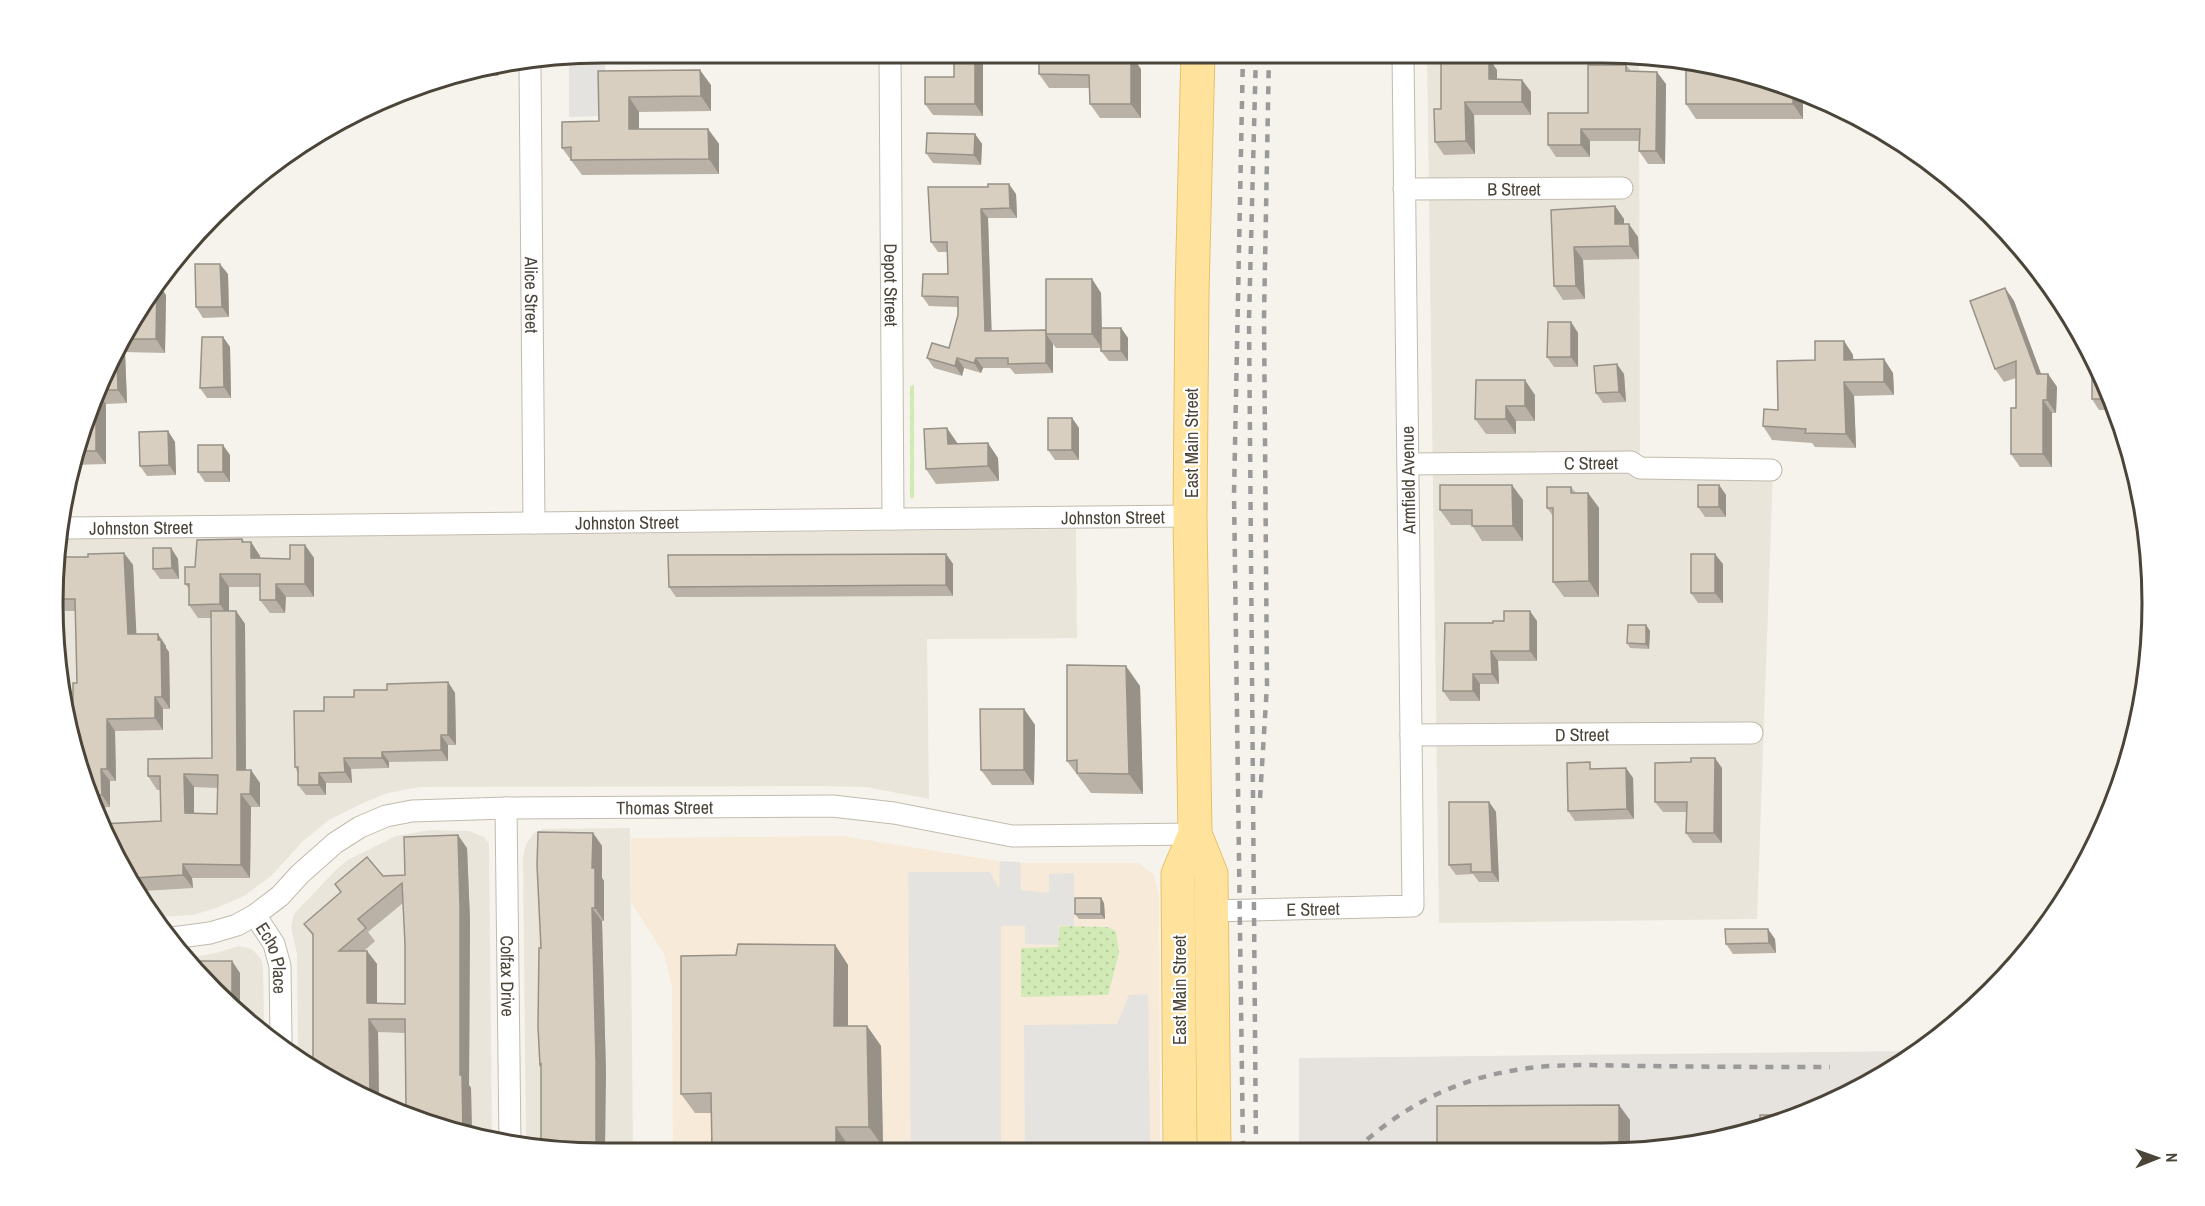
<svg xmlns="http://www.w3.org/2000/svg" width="2205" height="1206" font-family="'Archivo Narrow',sans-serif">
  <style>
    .residential { fill: #eae5da }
    .commercial { fill: #f7ead8 }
    .industrial { fill: #e6e2dd }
    .grass { fill: url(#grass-dots) }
    .parking { fill: #e5e3e0 }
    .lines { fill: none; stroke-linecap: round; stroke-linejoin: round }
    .minor-casing { stroke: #c2bbae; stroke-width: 23 }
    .primary-casing { stroke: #e6c16a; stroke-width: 35 }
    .minor { stroke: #fff; stroke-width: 21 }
    .primary { stroke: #ffe39c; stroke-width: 33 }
    .rail { stroke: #9a9a9a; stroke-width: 4.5; stroke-dasharray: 8 8; stroke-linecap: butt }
    .wall { fill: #bab2a6; fill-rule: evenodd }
    .shaded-wall { fill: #979187 }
    .building { fill: #d8cfc1; stroke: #979187; stroke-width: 1.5; fill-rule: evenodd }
    .labels { text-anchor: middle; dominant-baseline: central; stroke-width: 4.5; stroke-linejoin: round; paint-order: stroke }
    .street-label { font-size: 18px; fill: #4b4439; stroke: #fff }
    .rim { fill: none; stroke: #4b4439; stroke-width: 3 }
  </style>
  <defs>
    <pattern id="grass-dots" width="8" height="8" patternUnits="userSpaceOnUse" patternTransform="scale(1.5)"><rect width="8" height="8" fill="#d2eab5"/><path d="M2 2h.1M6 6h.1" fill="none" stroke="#b6ca9c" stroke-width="1.8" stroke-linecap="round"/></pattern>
  </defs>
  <rect width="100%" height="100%" fill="#f6f3ec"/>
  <g class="residential">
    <polygon points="1427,53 1639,54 1640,468 1773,470 1757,919 1439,923"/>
    <polygon points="1076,529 1077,638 927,639 929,799 866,787 818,786 420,787 388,793 363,803 329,820 303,841 271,876 244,896 219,907 193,915 158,917 95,814 54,639 63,539"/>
    <polygon points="630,828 633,1152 567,1152 526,1146 523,858 526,844 534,833 543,829"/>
    <polygon points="430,830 469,831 484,837 489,844 492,1140 460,1135 328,1080 298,1055 297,954 291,926 294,914 336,870 348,860 396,836"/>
    <polygon points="239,946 252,949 261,959 263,966 264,1027 189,966 185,959 216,953"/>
  </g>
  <polygon class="commercial" points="842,836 1011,863 1139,863 1154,875 1159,895 1160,1150 673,1152 672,986 664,954 631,902 631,838"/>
  <polygon class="industrial" points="1919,1051 1908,1061 1779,1124 1674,1149 1299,1150 1299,1058"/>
  <g class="grass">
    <polygon points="914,385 914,498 910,498 910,386"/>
    <polygon points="1061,926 1107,927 1116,931 1119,953 1108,995 1021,997 1021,948 1058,947 1059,929"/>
  </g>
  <g class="parking">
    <polygon points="605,53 606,116 569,117 569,58"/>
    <polygon points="1000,861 1020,862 1021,890 1049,893 1049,874 1074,873 1074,926 1059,925 1058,945 1025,944 1025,926 1001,926 1001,1151 911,1151 908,872 990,872 999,889"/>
    <polygon points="1148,994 1150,1143 1136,1143 1136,1151 1025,1151 1024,1025 1117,1024 1129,995"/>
  </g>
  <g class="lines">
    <g class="minor-casing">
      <g id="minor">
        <path id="s1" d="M890,53L893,519"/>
        <path id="s2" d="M530,65L534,523"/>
        <path id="s3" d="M1404,189L1622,188"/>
        <path id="s4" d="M1408,464L1631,462L1640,468L1771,470"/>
        <path id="s5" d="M65,528L1190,516"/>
        <path id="s6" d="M1411,735L1752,733"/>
        <path id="s7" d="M506,808L510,1143"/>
        <path id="s8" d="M1211,911L1413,906L1403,53"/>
        <path id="s9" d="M255,915L274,944L280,966L281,1041"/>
        <path id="s10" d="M172,938L210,933L237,925L255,915L280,896L300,874L335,843L360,827L386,816L412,811L506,808L832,806L894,813L1012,836L1195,834"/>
      </g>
    </g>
    <g class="primary-casing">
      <g id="primary">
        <polyline points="1198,53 1192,293 1190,516 1195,834 1211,874 1214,1150"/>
        <polyline points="1180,1150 1178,874 1195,834"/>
      </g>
    </g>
    <use href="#minor" class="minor"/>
    <use href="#primary" class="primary"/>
    <g class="rail">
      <polyline points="1243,53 1234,494 1243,1150"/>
      <polyline points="1260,798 1267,685 1264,317 1269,53"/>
      <polyline points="1256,1150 1249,319 1256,53"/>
      <path d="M1355,1150C1407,1103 1460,1077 1529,1068C1569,1063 1612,1066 1652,1066C1712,1067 1771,1067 1830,1067"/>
    </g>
  </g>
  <g class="wall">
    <polygon points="954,53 1025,53 1025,61 983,61 983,116 933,115 925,104 954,77"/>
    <polygon points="1441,53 1481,53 1482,58 1497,70 1497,79 1522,80 1531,92 1531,115 1474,115 1475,154 1444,155 1435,142 1441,109"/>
    <polygon points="1069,56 1141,69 1141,118 1100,118 1090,104 1090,88 1049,88 1039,74"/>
    <polygon points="1626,65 1631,71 1666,84 1665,164 1648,164 1639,151 1639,141 1590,141 1590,157 1556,157 1548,145 1588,113"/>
    <polygon points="498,70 498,76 459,76"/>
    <polygon points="598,71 711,85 711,111 639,112 639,129 708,129 719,144 719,174 582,175 562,148 599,121"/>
    <polygon points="1803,96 1803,119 1696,119 1686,104"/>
    <polygon points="975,134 982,144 981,165 933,163 926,153"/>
    <polygon points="928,187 1016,194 1017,218 988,218 991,331 1046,330 1092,279 1101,293 1102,328 1121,328 1128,338 1128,361 1109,361 1101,351 1101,348 1056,348 1053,344 1053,373 1015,374 1010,368 983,368 981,373 964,368 962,376 934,368 927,358 949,348 958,315 958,307 929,306 922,296 948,274 947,252 938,252 931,242"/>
    <polygon points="1615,206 1624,219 1624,224 1638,237 1639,259 1583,260 1585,299 1563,300 1554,286 1551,210"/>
    <polygon points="228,274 229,317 203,318 196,307"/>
    <polygon points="2005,288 2014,301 2041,374 2048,374 2057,387 2056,413 2052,413 2052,467 2020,467 2011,454 2016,408 2016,378 2004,382 1995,369"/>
    <polygon points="166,295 165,353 125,352 127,403 106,404 106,464 71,465 71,461 145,297"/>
    <polygon points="1571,322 1578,333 1578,367 1554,367 1547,357"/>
    <polygon points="223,337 230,347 231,398 207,398 200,388"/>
    <polygon points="1844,341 1853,355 1853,359 1893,373 1894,395 1854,396 1856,448 1815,447 1812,443 1772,440 1763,426 1778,410 1815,360"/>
    <polygon points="2096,359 2115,410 2099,410 2092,399"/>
    <polygon points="1624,374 1626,402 1603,403 1596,393"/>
    <polygon points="1476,380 1535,395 1535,421 1516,421 1516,434 1486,434 1475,419"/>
    <polygon points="1072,418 1079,428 1079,460 1055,460 1048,450"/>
    <polygon points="168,431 175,442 176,475 147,476 140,466"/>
    <polygon points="958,444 998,458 999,481 936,484 926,469"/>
    <polygon points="230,455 230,482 205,482 198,472"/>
    <polygon points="1719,485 1726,495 1726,517 1705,517 1698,507"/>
    <polygon points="1571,487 1576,493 1588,493 1599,508 1599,597 1564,597 1553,582 1553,516 1547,508"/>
    <polygon points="1523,500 1523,541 1482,541 1472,525 1451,525 1440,510"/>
    <path d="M242,539L244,542H251L260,556V558L290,559L305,545L314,558V597H286L285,613H270L260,600V587H229V611H236L245,624L246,770L260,783V807H251L250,878H192L193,888L143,891L101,824L161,821L160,790H157L148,776L212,758L211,618H198L189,605V589L185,584L195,567ZM194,787L218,788L217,814L194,813Z"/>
    <polygon points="171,548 178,559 179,579 160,579 153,569"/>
    <polygon points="124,553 133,565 136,634 166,646 166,648 169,652 170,709 163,709 163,730 115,731 116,781 110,781 110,807 93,808 73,720 77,683 75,611 65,611 58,600 62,557 88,557"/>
    <polygon points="946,554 953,564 953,596 676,597 669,587"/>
    <polygon points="1723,564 1723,603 1698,603 1691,593"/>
    <polygon points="1537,621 1537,661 1498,661 1499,684 1480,684 1480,701 1450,701 1443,691 1493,623"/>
    <polygon points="1646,625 1650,631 1649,649 1630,648 1627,643"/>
    <polygon points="448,682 455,693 456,745 448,745 448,761 389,762 389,768 351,769 352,783 326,783 326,795 306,795 298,785 298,773 295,767 324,711 354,697 387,690"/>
    <polygon points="1140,686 1143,794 1091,793 1067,761"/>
    <polygon points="1024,709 1035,725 1034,785 992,785 981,770"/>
    <polygon points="1594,768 1626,768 1633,778 1634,819 1575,821 1568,811"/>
    <polygon points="1722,768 1722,843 1693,843 1686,833 1687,812 1663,812 1655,802"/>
    <polygon points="1489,802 1496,812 1499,882 1479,882 1473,874 1456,875 1449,865"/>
    <polygon points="593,833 602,846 602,878 604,881 604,921 602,921 606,1074 541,1067 540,1065 541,948"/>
    <path d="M467,848L470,920L469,1085L471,1088L472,1137L460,1135L409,1114L406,1109L405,1033L378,1032L379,1101L328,1080L313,936L304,924L341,893L335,884L383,876L405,875ZM403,903L405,944V1004L377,1003V964L367,951H364L375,941L368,932Z"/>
    <polygon points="1101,898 1104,903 1105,919 1079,919 1075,914"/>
    <polygon points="1775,939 1776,953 1733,954 1726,944"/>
    <polygon points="835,945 848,965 848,1026 867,1026 881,1046 883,1147 849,1147 849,1151 714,1152 712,1149 711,1113 695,1113 681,1094 736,955"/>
  </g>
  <g class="shaded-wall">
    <polygon points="975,53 978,53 983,61 983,116 975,104"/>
    <polygon points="1020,53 1025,53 1025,61"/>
    <polygon points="1473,53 1481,53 1482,71 1473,58"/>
    <polygon points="1131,55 1141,69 1141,118 1131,104"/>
    <polygon points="1489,58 1497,70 1497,92 1489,79"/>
    <polygon points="498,70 498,76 494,71"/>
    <polygon points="700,70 711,85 711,111 701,96"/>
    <polygon points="1657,72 1666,84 1665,164 1656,151"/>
    <polygon points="1522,80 1531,92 1531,115 1522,102"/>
    <polygon points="1793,91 1803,96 1803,119 1793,104"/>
    <polygon points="629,97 639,112 639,145 629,129"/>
    <polygon points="1465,102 1474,115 1475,154 1466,141"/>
    <polygon points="708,129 719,144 719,174 709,159"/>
    <polygon points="1581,129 1590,141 1590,157 1581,145"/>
    <polygon points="975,134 982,144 981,165 974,155"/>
    <polygon points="1009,184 1016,194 1017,218 1010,208"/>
    <polygon points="1615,206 1624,219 1624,237 1615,224"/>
    <polygon points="981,209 988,218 992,341 985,331"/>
    <polygon points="1629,224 1638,237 1639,259 1630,246"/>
    <polygon points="1574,247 1583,260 1585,299 1576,286"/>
    <polygon points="220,264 228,274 229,317 222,307"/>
    <polygon points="1092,279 1101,293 1102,348 1092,334"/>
    <polygon points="158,283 166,295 165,353 156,339 157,285"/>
    <polygon points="2005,288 2014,301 2046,387 2037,374"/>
    <polygon points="1571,322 1578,333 1578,367 1571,357"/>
    <polygon points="1121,328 1128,338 1128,361 1121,351"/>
    <polygon points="1046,334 1053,344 1053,373 1046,363"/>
    <polygon points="223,337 230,347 231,398 224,387"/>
    <polygon points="1844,341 1853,355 1854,373 1844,360"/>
    <polygon points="122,348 125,352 127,403 118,390 117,360"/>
    <polygon points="957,358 964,368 962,376 955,366"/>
    <polygon points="976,358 983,368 981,373 974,363"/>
    <polygon points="1884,359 1893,373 1894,395 1884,382"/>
    <polygon points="1617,364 1624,374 1626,402 1619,392"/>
    <polygon points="2048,374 2057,387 2056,413 2047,400"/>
    <polygon points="1525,380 1535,395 1535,421 1525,406"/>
    <polygon points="1844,382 1854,396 1856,448 1846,434"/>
    <polygon points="100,396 106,404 106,464 96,451 96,405"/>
    <polygon points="2043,400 2052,413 2052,467 2043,454"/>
    <polygon points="1506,406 1516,421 1516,434 1506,419"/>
    <polygon points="1072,418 1079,428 1079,460 1072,450"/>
    <polygon points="947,428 958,444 948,444"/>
    <polygon points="168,431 175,442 176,475 169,465"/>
    <polygon points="988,443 998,458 999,481 988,466"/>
    <polygon points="223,445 230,455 230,482 223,472"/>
    <polygon points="1512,485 1523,500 1523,541 1513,526"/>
    <polygon points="1719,485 1726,495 1726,517 1719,507"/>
    <polygon points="1588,493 1599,508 1599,597 1589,581"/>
    <polygon points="242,539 251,552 251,542 260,556 260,572 242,542"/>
    <polygon points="305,545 314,558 314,597 305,584"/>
    <polygon points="171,548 178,559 179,579 172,568"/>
    <polygon points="124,553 133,565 137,646 128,634"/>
    <polygon points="946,554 953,564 953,596 946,585"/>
    <polygon points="1715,554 1723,564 1723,603 1715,593"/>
    <polygon points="220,574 229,587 229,618 220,604"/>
    <polygon points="276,584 286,597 285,613 276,600"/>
    <polygon points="236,611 245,624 246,783 237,770"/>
    <polygon points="1530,611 1537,621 1537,661 1530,651"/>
    <polygon points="1646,625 1650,631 1649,649 1646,644"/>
    <polygon points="158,634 166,646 166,648 169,652 170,709 162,697"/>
    <polygon points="1491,651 1498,661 1499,684 1492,674"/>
    <polygon points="1126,666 1140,686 1143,794 1129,774"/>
    <polygon points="1473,674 1480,684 1480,701 1473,691"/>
    <polygon points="448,682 455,693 456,745 448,735"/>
    <polygon points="155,697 163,709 163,730 155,718"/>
    <polygon points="1024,709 1035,725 1034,785 1024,770"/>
    <polygon points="107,719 115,731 116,781 107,769"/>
    <polygon points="441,735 448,745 448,761 441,750"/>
    <polygon points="382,752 389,762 389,768 382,758"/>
    <polygon points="344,758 351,769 352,783 345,772"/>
    <polygon points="1715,758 1722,768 1722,843 1714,833"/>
    <polygon points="1626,768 1633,778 1634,819 1627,809"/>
    <polygon points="101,769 110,781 110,807 102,795"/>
    <polygon points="251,770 260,783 260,807 250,794"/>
    <polygon points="319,773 326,783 326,795 319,785"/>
    <polygon points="184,774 194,787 194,827 185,813"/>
    <polygon points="241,794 251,807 250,878 241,865"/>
    <polygon points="1489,802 1496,812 1499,882 1492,872"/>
    <polygon points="593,833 602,846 602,878 604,881 604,921 595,908 592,868"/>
    <polygon points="458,835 467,848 470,920 469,1085 471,1088 472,1137 463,1135 460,1075"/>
    <polygon points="183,864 192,878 193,888 183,875"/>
    <polygon points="1101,898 1104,903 1105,919 1101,914"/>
    <polygon points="592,908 602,921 606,1074 605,1152 596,1152"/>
    <polygon points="1768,929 1775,939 1776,953 1769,943"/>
    <polygon points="835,945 848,965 848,1046 834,1026"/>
    <polygon points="367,951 377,964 377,1016 367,1003"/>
    <polygon points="232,961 240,973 240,1008 232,1001"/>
    <polygon points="369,1019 378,1032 379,1101 370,1097"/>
    <polygon points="867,1026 881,1046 883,1147 869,1127"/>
    <polygon points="1619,1105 1630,1120 1630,1149 1619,1149"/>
    <polygon points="836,1127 849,1147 849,1151 836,1151"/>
  </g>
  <g class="building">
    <polygon points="954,53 975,53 975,104 925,104 925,77 954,77"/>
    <polygon points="1039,53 1063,53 1063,56 1131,55 1131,104 1090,104 1089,75 1039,74"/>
    <polygon points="1441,53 1473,53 1473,58 1489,58 1489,79 1522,80 1522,102 1465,102 1466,141 1435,142 1434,109 1441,109"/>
    <polygon points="1588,65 1626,65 1626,71 1657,72 1656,151 1639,151 1640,129 1581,129 1581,145 1548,145 1548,113 1588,113"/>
    <polygon points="1686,66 1716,67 1745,71 1793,91 1793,104 1686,104"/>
    <polygon points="700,70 701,96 629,97 629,129 708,129 709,159 571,160 571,147 562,148 562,122 599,121 598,71"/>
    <polygon points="927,133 975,134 974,155 926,153"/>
    <polygon points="988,184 1009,184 1010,208 981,209 985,331 1046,330 1046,363 1008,364 1008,358 976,358 974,363 957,358 955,366 927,358 932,343 949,348 958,315 958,297 922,296 923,274 948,274 947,242 931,242 928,187 988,187"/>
    <polygon points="1615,206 1615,224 1629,224 1630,246 1574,247 1576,286 1554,286 1551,210"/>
    <polygon points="195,264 220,264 222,307 196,307"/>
    <rect x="1046" y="279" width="46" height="55"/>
    <polygon points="157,285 156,339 126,339 145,297"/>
    <polygon points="2005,288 2037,374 2048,374 2047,400 2043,400 2043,454 2011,454 2011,408 2016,408 2016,361 1995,369 1970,301"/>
    <polygon points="1548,322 1571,322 1571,357 1547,357"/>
    <rect x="1101" y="328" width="20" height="23"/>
    <polygon points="202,337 223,337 224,387 200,388"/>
    <polygon points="1815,341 1844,341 1844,360 1884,359 1884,382 1844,382 1846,434 1805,433 1806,429 1763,426 1764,409 1778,410 1777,361 1815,360"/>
    <polygon points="2092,354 2096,359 2111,399 2092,399"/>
    <polygon points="117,360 118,390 103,390"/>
    <polygon points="1617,364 1619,392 1596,393 1594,366"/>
    <polygon points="1476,380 1525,380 1525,406 1506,406 1506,419 1475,419"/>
    <polygon points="96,405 96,451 76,451"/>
    <rect x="1048" y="418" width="24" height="32"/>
    <polygon points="947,428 948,444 988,443 988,466 926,469 924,429"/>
    <polygon points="168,431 169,465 140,466 139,432"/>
    <rect x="198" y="445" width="25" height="27"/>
    <polygon points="1440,485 1512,485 1513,526 1472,526 1472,510 1440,510"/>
    <rect x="1698" y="485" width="21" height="22"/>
    <polygon points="1547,487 1571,487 1571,493 1588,493 1589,581 1553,582 1553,508 1547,508"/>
    <polygon points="242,539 242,542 251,542 251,558 290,559 290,545 305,545 305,584 276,584 276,600 260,600 260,574 220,574 220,604 189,605 189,584 185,584 185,567 195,567 197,540"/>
    <polygon points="153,548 171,548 172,568 153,569"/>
    <polygon points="124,553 128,634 158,634 158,640 161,640 162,697 155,697 155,718 107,719 107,769 101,769 102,795 90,795 73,720 73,683 77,683 75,599 58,599 62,557 88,557 88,554"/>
    <polygon points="946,554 946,585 669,587 668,555"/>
    <rect x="1691" y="554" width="24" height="39"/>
    <path d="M211,611H236L237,770H251L250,794H241V865L183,864V875L134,878L101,824L161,821L160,776H148V759L212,758ZM184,774L218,775L217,814L185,813Z"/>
    <polygon points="1504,611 1530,611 1530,651 1491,651 1492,674 1473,674 1473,691 1443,691 1445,623 1493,623 1493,621 1504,621"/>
    <polygon points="1628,625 1646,625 1646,644 1627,643"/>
    <polygon points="1067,665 1126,666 1129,774 1077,773 1077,760 1067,761"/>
    <polygon points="448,682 448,735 441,735 441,750 382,752 382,758 344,758 345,772 319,773 319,785 298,785 298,767 295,767 294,711 324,711 324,697 354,697 354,690 387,690 387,684"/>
    <polygon points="980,709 1024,709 1024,770 981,770"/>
    <polygon points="1691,758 1715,758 1714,833 1686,833 1687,802 1655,802 1655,763 1691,762"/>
    <polygon points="1590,762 1590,769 1626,768 1627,809 1568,811 1567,763"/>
    <polygon points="1449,802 1489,802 1492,872 1471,872 1471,864 1449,865"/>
    <polygon points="538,832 593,833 592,868 595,868 595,908 592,908 596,1061 596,1152 567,1152 541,1148 541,1064 540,1065 538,1027 539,948 541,948 537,865"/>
    <path d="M458,835L460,907V1075H462L463,1135L412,1115V1109H406L405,1019H369L370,1097L328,1080L313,1068V934L304,924L341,892L335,884L367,857L383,876L405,875L404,837ZM402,883L405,944V1004L367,1003V951H339L366,928L358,919Z"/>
    <rect x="1075" y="898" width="26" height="16"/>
    <polygon points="1725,929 1768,929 1769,943 1726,944"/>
    <polygon points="738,944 835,945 834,1026 867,1026 869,1127 836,1127 836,1151 737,1152 737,1148 712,1149 711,1093 681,1094 681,956 736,955"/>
    <polygon points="186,961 232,961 232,1001 189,966"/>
    <polygon points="1619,1105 1619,1149 1437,1150 1437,1106"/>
    <polygon points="1760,1115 1799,1115 1779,1124 1760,1129"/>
  </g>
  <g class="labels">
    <g class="street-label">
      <text stroke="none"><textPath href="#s3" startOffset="110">B Street</textPath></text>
      <text stroke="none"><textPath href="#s1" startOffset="232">Depot Street</textPath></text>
      <text stroke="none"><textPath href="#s2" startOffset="230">Alice Street</textPath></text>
      <text transform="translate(1191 443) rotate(-90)">East Main Street</text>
      <text stroke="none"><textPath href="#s4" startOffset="183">C Street</textPath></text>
      <text transform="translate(1408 480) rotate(-91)">Armfield Avenue</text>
      <text stroke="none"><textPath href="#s5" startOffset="1048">Johnston Street</textPath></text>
      <text stroke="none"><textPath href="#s5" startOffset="562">Johnston Street</textPath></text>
      <text stroke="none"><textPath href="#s5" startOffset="76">Johnston Street</textPath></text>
      <text stroke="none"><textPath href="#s6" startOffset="171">D Street</textPath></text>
      <text stroke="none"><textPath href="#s10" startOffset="532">Thomas Street</textPath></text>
      <text stroke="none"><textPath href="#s8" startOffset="102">E Street</textPath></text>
      <text stroke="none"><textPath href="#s9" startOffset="48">Echo Place</textPath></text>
      <text stroke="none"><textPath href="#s7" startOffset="168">Colfax Drive</textPath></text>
      <text transform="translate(1179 990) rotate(-90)">East Main Street</text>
    </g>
  </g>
  <path d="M0 0H2205V1206H0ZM603 63H1602A540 540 0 0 1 2142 603V603A540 540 0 0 1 1602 1143H603A540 540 0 0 1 63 603V603A540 540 0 0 1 603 63Z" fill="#fff" fill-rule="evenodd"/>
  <path class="rim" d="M603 63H1602A540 540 0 0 1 2142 603V603A540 540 0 0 1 1602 1143H603A540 540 0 0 1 63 603V603A540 540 0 0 1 603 63Z"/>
  <g transform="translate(2157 1158) rotate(89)" stroke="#ffffff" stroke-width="4.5" paint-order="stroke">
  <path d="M0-4.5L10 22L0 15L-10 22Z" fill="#4b4439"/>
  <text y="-9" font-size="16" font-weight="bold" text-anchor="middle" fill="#4b4439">N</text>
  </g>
</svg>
